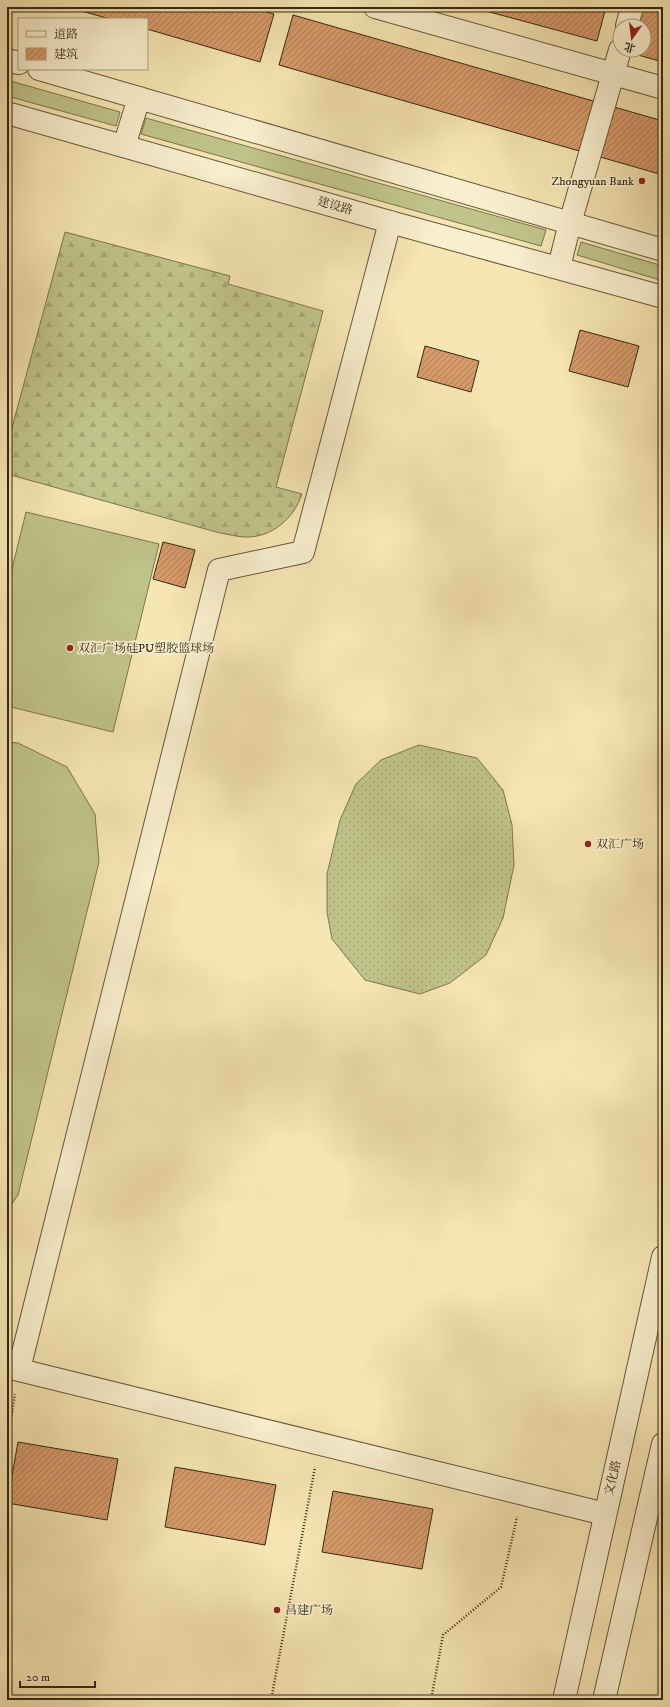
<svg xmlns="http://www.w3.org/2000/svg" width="670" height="1707" font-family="'IM FELL DW Pica','Noto Serif SC',serif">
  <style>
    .grass { fill: #c0c48a; stroke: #7b764e }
    .forest { fill: url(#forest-firs); stroke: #7b764e }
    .garden { fill: url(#garden-dots); stroke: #7b764e }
    .building { fill: url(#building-hatch); stroke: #362713 }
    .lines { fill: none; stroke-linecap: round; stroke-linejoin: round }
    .minor-casing { stroke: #66573b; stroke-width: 24 }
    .tertiary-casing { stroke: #66573b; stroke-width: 24 }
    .path { stroke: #362713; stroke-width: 2.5; stroke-dasharray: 1 2; stroke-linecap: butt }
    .minor { stroke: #f9efce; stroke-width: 22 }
    .tertiary { stroke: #f9efce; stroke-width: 22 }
    .poi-dot { fill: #8f2418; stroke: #f9efce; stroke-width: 1.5 }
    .labels { text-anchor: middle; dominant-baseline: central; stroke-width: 3.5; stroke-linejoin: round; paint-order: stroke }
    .poi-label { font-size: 12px; fill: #362713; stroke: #f9efce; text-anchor: start }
    .street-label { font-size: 12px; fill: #362713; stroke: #f9efce }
  </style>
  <defs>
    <pattern id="forest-firs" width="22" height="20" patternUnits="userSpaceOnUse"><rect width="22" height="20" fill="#c0c48a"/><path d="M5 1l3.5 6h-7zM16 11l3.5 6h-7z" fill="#a6a876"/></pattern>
    <pattern id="garden-dots" width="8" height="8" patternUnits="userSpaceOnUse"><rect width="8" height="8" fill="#c0c48a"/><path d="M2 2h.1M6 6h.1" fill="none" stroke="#a6a876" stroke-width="1.8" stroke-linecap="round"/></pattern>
    <pattern id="building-hatch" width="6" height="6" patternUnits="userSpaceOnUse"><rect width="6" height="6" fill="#d79b6b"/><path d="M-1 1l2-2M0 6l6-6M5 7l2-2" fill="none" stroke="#af7e57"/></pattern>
  </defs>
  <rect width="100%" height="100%" fill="#f6e6b3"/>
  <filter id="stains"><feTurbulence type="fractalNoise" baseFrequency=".005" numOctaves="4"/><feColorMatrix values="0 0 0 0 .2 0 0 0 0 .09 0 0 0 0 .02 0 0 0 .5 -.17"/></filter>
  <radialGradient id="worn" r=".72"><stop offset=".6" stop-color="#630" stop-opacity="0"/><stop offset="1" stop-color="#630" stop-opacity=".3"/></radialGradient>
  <g class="grass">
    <polygon points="7,80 120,112 116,126 7,96"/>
    <polygon points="146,118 546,230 541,246 141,134"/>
    <polygon points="581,242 663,266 663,281 577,255"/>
    <polygon points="26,512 159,544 113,732 7,706 7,589"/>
    <polygon points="7,742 18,743 67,767 95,814 99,862 18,1195 7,1211"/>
  </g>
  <path class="forest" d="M65,232L230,276L228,284L323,311L276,487L302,494C294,518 272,538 245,537C237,537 228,534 220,533L7,474V446Z"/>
  <polygon class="garden" points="419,745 477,758 503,790 512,825 514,865 503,918 486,955 450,983 420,994 365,980 332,939 327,912 327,874 340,820 356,784 381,760"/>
  <g class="building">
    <polygon points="67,7 249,7 274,14 260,62 147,29 147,19 110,19"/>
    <polygon points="471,7 606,7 597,41"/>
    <polygon points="640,7 663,14 663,62 627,52 628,50 644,50 644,26 634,26"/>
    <polygon points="293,15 663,121 663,175 279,65"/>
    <polygon points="580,330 639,346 628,387 569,371"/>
    <polygon points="425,346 479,361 471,392 417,377"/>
    <polygon points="163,542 195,550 185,588 153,579"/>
    <polygon points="18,1442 118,1459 107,1520 7,1503"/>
    <polygon points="175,1467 276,1485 265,1545 165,1527"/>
    <polygon points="333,1491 433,1509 422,1569 322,1552"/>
  </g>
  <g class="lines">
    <g class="minor-casing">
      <g id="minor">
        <polyline points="375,7 663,88"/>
        <polyline points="627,26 632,7"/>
        <polyline points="570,223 620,50"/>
        <polyline points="7,1367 605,1514"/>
        <polyline points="19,1369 219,570 303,552 390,222"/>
      </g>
    </g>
    <g class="tertiary-casing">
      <g id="tertiary">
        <polyline points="7,60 19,63"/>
        <polyline points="39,69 663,250"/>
        <polyline points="7,113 390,222 663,297"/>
        <polyline points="124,146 139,98"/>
        <polyline points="559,267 570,223"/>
        <polyline points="564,1700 663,1257"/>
        <polyline points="604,1700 663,1444"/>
      </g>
    </g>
    <g class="path">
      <polyline points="7,1445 15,1394"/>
      <polyline points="271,1700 315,1467"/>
      <polyline points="431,1700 443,1635 501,1587 517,1517"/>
    </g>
    <use href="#minor" class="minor"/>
    <use href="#tertiary" class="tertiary"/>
  </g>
  <g class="poi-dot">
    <circle cx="642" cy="181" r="4"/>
    <circle cx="70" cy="648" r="4"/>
    <circle cx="588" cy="844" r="4"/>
    <circle cx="277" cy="1610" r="4"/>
  </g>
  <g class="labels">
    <g class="poi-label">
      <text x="634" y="181" text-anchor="end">Zhongyuan Bank</text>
      <text x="78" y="648">双汇广场硅PU塑胶篮球场</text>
      <text x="596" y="844">双汇广场</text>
      <text x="285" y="1610">昌建广场</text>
    </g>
    <g class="street-label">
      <text transform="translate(335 206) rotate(16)">建设路</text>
      <text transform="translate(613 1478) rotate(-77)">文化路</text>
    </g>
  </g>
  <rect width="670" height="1707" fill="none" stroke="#f6e6b3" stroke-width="24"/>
  <rect x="8" y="8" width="654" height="1691" fill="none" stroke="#362713" stroke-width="2"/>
  <rect x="12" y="12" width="646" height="1683" fill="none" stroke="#362713"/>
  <rect x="18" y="18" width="130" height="52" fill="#f9efce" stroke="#ab9f83"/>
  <rect x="26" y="31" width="20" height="6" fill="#f9efce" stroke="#ab9f83"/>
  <text x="54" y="38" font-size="12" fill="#362713">道路</text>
  <rect x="26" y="48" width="20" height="12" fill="url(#building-hatch)" stroke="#ab9f83"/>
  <text x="54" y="58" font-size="12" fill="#362713">建筑</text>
  <g transform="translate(632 38) rotate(194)"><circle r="19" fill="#f9efce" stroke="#ab9f83"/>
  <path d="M0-3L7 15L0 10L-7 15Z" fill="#8f2418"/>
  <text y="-6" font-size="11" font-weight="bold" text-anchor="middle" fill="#362713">北</text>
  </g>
  <path d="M20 1681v6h75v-6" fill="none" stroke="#362713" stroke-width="2"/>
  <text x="26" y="1681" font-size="12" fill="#362713" stroke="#f9efce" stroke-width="3" paint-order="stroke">20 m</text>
  <rect width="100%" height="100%" filter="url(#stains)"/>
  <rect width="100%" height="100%" fill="url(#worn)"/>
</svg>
